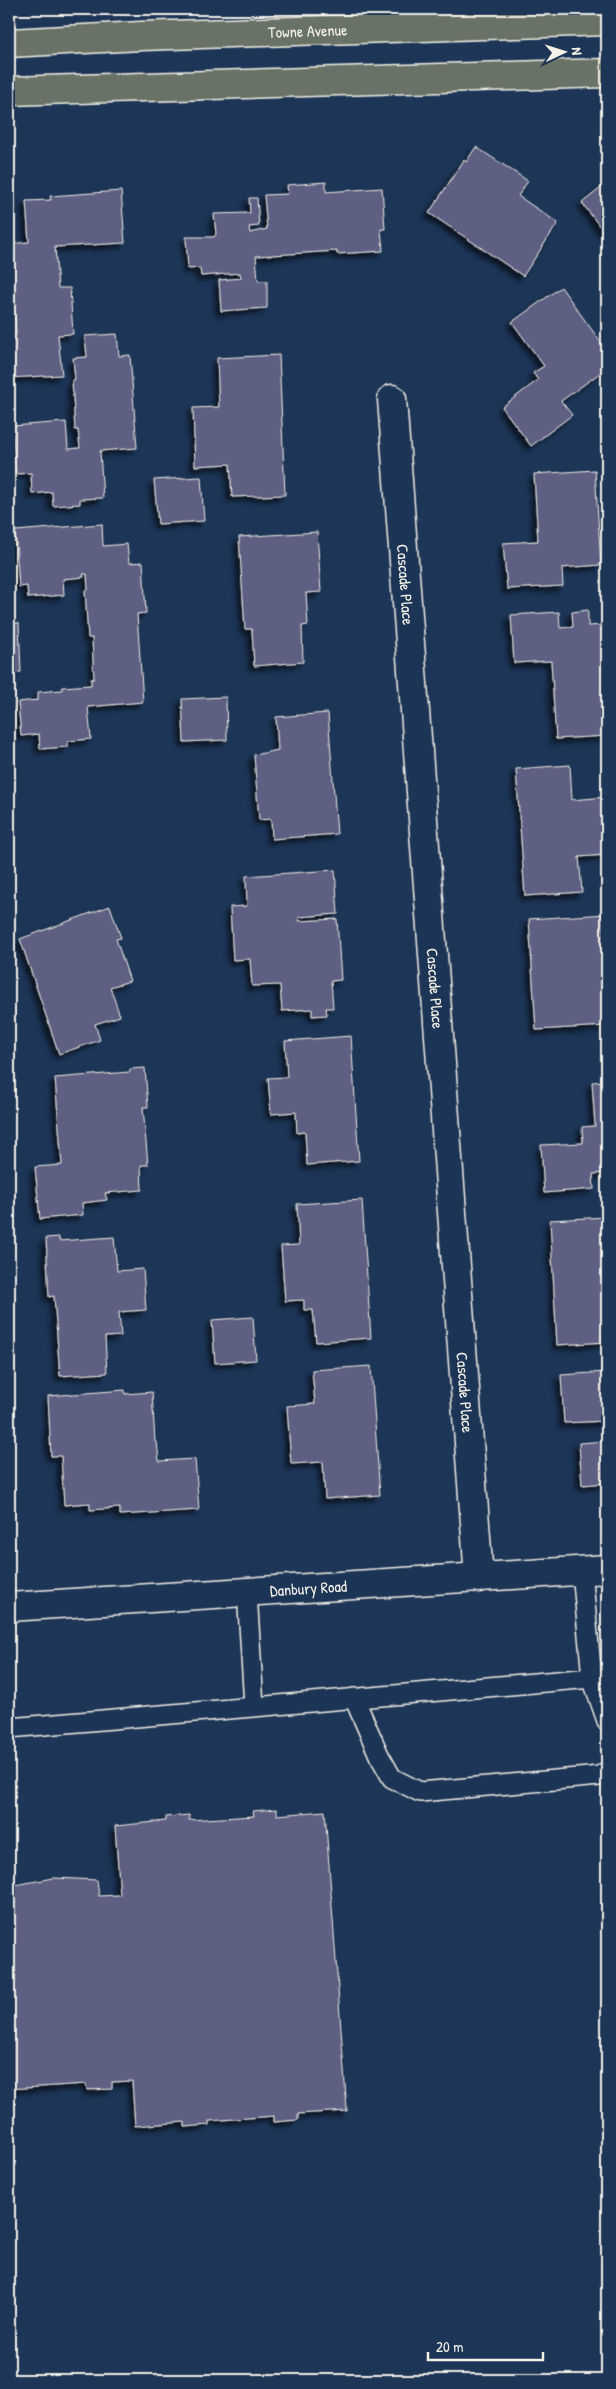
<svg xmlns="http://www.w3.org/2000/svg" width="616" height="2389" font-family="'Patrick Hand',sans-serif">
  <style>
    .building { fill: #5d5f83; stroke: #f4f1e8; filter: url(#shadow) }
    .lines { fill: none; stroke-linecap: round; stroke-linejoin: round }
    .lane-casing { stroke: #f4f1e8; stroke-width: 22 }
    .street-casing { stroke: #f4f1e8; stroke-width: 31 }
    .primary-casing { stroke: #f4f1e8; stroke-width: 31 }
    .lane { stroke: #1d3557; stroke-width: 19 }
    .street { stroke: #1d3557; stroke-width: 28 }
    .primary { stroke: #697266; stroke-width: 28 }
    .labels { text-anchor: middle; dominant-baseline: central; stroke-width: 5; stroke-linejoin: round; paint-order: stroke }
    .street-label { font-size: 16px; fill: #f4f1e8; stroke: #1d3557 }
  </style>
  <defs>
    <filter id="shadow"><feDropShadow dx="-4.5" dy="4.5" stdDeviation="2.5" flood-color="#0009"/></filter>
  </defs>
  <rect width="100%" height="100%" fill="#1d3557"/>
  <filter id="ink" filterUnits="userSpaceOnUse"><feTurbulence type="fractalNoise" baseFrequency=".02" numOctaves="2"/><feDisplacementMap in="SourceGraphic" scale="10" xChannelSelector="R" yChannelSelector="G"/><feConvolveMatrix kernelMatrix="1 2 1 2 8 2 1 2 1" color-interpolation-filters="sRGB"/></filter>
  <g filter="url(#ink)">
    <g class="building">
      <polygon points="476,147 528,181 518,196 558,223 523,276 429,213 464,160 466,162"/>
      <polygon points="326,182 326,192 382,188 385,229 381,229 383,251 337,254 337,251 256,256 258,281 267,281 267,308 221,311 219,280 241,278 240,273 201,276 200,268 188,269 186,237 214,237 216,234 214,214 250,213 249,198 257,198 259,226 249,227 250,233 267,229 264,195 288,194 287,185"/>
      <polygon points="607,183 607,236 582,203"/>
      <polygon points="121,191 125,243 55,247 58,288 70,288 73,334 58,335 62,375 9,378 9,335 16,335 15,318 9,318 9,266 12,265 10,244 29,242 26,201 51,200 50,196"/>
      <polygon points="561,287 607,351 607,368 561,401 572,415 531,446 502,407 538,380 533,373 544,366 512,322"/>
      <polygon points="117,334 119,356 130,355 137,448 100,451 103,498 80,499 80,504 53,506 52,492 32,494 31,473 16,474 12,426 66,422 68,449 80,448 78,430 75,430 72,380 75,380 73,358 87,357 85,336"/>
      <polygon points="279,355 285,495 232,497 230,464 195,466 193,408 219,407 217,358"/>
      <polygon points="595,470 601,565 562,568 563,586 507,589 503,543 538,541 534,474"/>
      <polygon points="201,477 204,521 158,524 154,480"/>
      <polygon points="102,524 103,546 127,544 129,563 143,562 146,613 137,614 143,702 88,707 91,739 68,741 68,747 40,749 39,734 21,736 18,702 38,700 38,692 62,690 62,687 91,685 91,679 94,679 92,638 88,638 85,590 88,590 87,574 83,574 84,577 63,579 64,595 28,598 27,586 19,587 15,531"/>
      <polygon points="317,532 321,592 306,593 308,625 302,626 303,662 254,666 252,629 245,629 239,537"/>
      <polygon points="588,610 588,626 607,625 607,736 556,739 551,661 514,663 511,615 559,612 560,628 573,627 572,612"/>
      <polygon points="19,623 21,672 11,673 13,717 9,718 9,624"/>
      <polygon points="226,697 227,740 184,742 182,699"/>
      <polygon points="328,713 337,834 272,839 271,819 259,820 254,755 278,750 276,717"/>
      <polygon points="570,765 572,800 606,797 607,855 579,857 582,892 525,896 516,769"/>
      <polygon points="9,856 11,856 9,892"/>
      <polygon points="335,870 338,914 299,917 299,921 337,919 341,980 331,981 333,1008 326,1008 327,1015 312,1016 312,1009 282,1011 280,985 252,986 250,959 233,960 230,907 247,906 246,876"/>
      <polygon points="110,906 121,938 116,939 130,981 110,987 120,1016 95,1024 100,1040 59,1054 20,939"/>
      <polygon points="607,914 607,1026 536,1030 529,919"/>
      <polygon points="351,1036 359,1161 307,1165 305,1132 297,1133 296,1112 271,1114 268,1078 287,1077 285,1041"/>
      <polygon points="145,1068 148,1107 143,1107 148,1165 141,1165 142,1190 105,1193 107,1200 82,1203 83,1215 40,1219 35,1167 62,1165 55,1078 130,1072 130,1069"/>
      <polygon points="607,1081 607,1173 593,1174 594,1189 544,1193 541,1145 583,1143 582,1127 595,1126 592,1082"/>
      <polygon points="362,1200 371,1338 316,1342 313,1310 304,1310 304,1300 285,1301 281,1246 299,1245 297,1204"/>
      <polygon points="607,1217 607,1342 557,1345 550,1220"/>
      <polygon points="59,1237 59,1241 114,1237 117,1271 143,1269 146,1310 119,1312 121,1336 105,1337 107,1373 60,1376 54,1296 49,1297 46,1238"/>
      <polygon points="253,1317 256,1360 215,1363 212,1320"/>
      <polygon points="371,1366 380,1495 325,1499 323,1462 291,1464 287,1406 315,1404 312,1370"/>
      <polygon points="607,1372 607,1421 564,1423 561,1375"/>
      <polygon points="125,1390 125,1394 152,1392 155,1442 157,1442 159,1461 195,1459 199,1510 120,1515 120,1508 90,1510 90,1503 64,1505 61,1456 51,1456 48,1396"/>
      <polygon points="607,1441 607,1483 582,1485 579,1443"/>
      <polygon points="277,1809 277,1815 325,1811 347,2111 298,2114 298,2120 274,2122 274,2116 209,2121 209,2125 185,2127 185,2122 135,2126 132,2081 112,2082 112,2089 87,2090 86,2084 9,2089 9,1886 54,1878 97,1880 99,1896 120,1895 115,1826 166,1821 166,1817 189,1815 189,1820 254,1816 253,1811"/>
    </g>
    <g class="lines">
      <g class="lane-casing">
        <g id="lane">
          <polyline points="247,1592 254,1706"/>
          <polyline points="592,1678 607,1721"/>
          <polyline points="354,1698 379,1755 392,1778 420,1792 600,1776 607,1771"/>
          <polyline points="9,1728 592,1678 582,1571"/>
        </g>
      </g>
      <g class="street-casing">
        <g id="street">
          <path id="s1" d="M392,399L479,1578"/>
          <path id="s2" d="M9,1607L607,1569"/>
        </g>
      </g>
      <g class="primary-casing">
        <g id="primary">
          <path id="s3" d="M9,43L141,36L607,21"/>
          <polyline points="9,91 607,73"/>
        </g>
      </g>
      <use href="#lane" class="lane"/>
      <use href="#street" class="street"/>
      <use href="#primary" class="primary"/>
    </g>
  </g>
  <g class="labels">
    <g class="street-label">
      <text stroke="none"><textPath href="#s3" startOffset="299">Towne Avenue</textPath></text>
      <text stroke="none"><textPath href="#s1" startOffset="186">Cascade Place</textPath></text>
      <text stroke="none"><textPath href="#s1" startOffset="591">Cascade Place</textPath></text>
      <text stroke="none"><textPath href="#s1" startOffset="996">Cascade Place</textPath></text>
      <text stroke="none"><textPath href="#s2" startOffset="300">Danbury Road</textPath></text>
    </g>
  </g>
  <rect width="616" height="2389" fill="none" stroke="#1d3557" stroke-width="30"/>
  <rect x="15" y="15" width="586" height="2359" fill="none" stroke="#f4f1e8" stroke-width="2" filter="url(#ink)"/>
  <g transform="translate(564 52) rotate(86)" stroke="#1d3557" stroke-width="4" paint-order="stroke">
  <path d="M0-4L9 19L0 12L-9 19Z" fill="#f4f1e8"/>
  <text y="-8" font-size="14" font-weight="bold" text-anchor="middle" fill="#f4f1e8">N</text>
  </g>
  <path d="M428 2352v8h115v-8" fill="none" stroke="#f4f1e8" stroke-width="2.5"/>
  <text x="436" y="2352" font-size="15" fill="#f4f1e8" stroke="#1d3557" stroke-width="4" paint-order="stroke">20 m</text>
</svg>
